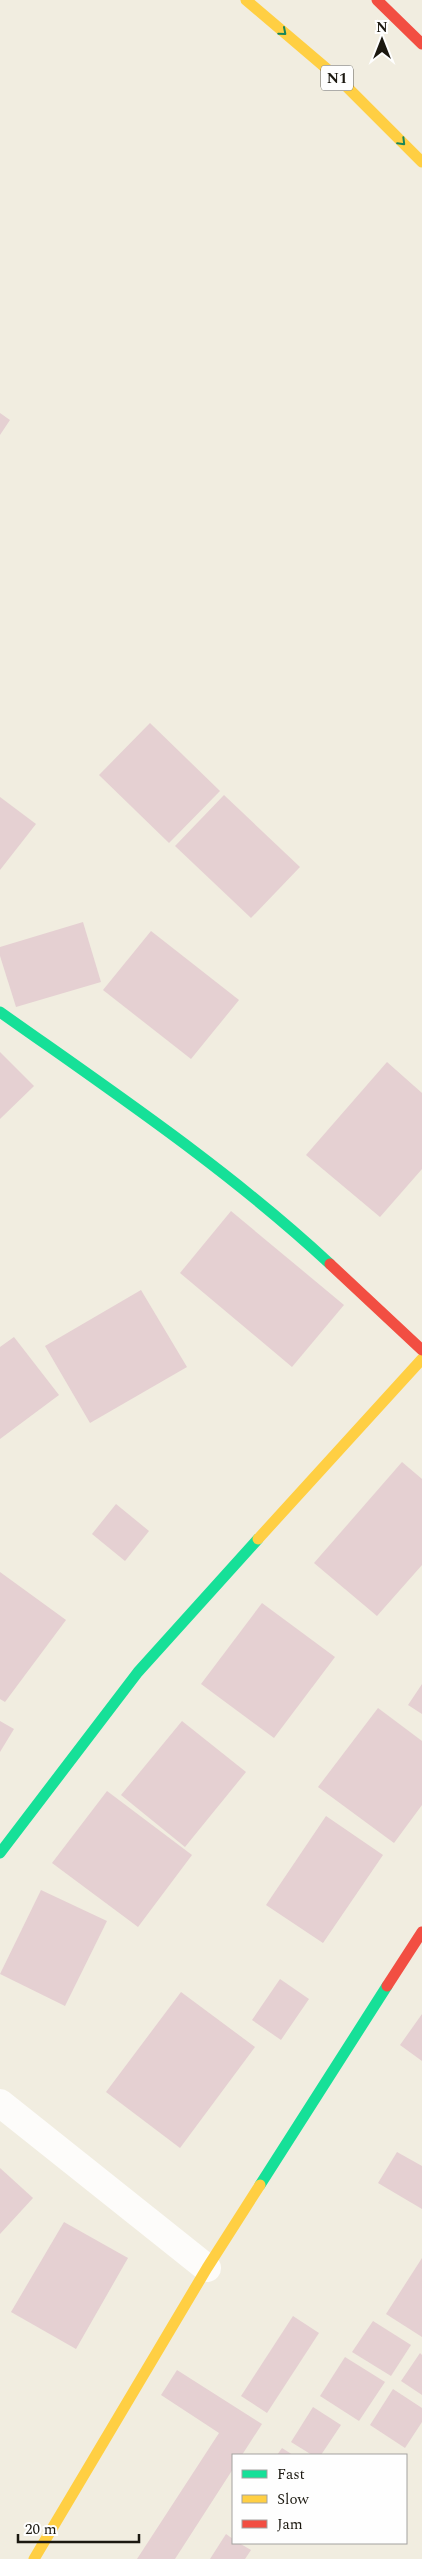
<svg xmlns="http://www.w3.org/2000/svg" width="422" height="2559" font-family="Spectral,serif">
  <style>
    .building { fill: #e5d0d2 }
    .lines { fill: none; stroke-linecap: round; stroke-linejoin: round }
    .street { stroke: #fdfcfa; stroke-width: 28 }
    .fast { stroke: #16e098; stroke-width: 11 }
    .slow { stroke: #ffcf43; stroke-width: 11 }
    .jam { stroke: #f24e42; stroke-width: 11 }
    .oneway { stroke: #18865b }
    .labels { text-anchor: middle; dominant-baseline: central; stroke-width: 4; stroke-linejoin: round; paint-order: stroke }
    .shield { fill: #fefefe; stroke: #5f5d57; stroke-width: 1 }
    .shield-label { font-size: 15px; font-weight: bold; fill: #1b1810 }
  </style>
  <rect width="100%" height="100%" fill="#f1ede0"/>
  <g class="building">
    <polygon points="0,413 10,420 0,435"/>
    <polygon points="150,723 220,791 169,843 99,775"/>
    <polygon points="224,795 300,867 251,918 175,846"/>
    <polygon points="0,797 36,824 0,870"/>
    <polygon points="83,922 101,982 16,1007 0,956 0,947"/>
    <polygon points="151,931 239,1000 191,1059 103,990"/>
    <polygon points="0,1052 34,1086 0,1119"/>
    <polygon points="387,1062 422,1093 422,1169 380,1217 306,1155"/>
    <polygon points="231,1211 344,1305 292,1367 180,1273"/>
    <polygon points="141,1290 187,1367 90,1423 45,1346"/>
    <polygon points="14,1337 59,1395 0,1439 0,1347"/>
    <polygon points="402,1462 422,1479 422,1565 377,1616 314,1563"/>
    <polygon points="116,1504 149,1531 125,1561 92,1534"/>
    <polygon points="0,1572 66,1620 5,1702 0,1699"/>
    <polygon points="262,1603 335,1657 274,1738 201,1684"/>
    <polygon points="422,1684 422,1714 408,1705"/>
    <polygon points="378,1708 422,1741 422,1805 394,1843 318,1787"/>
    <polygon points="0,1721 14,1729 0,1752"/>
    <polygon points="182,1721 246,1772 185,1847 121,1795"/>
    <polygon points="107,1791 192,1855 138,1927 52,1863"/>
    <polygon points="326,1816 383,1855 323,1943 266,1905"/>
    <polygon points="41,1890 107,1921 65,2006 0,1974"/>
    <polygon points="280,1979 309,1999 281,2040 252,2020"/>
    <polygon points="181,1992 255,2047 180,2148 106,2092"/>
    <polygon points="422,2014 422,2061 400,2045"/>
    <polygon points="397,2152 422,2166 422,2209 378,2183"/>
    <polygon points="0,2168 33,2198 0,2234"/>
    <polygon points="64,2222 128,2258 76,2349 11,2312"/>
    <polygon points="422,2258 422,2337 386,2314"/>
    <polygon points="293,2316 319,2333 267,2413 241,2396"/>
    <polygon points="373,2321 411,2345 391,2376 352,2352"/>
    <polygon points="420,2353 422,2355 422,2395 401,2381"/>
    <polygon points="345,2357 385,2382 359,2421 320,2396"/>
    <polygon points="177,2370 262,2424 242,2455 233,2455 233,2469 175,2559 137,2559 219,2433 161,2395"/>
    <polygon points="393,2389 422,2408 422,2422 405,2448 370,2425"/>
    <polygon points="313,2407 341,2425 321,2455 312,2455 291,2442"/>
    <polygon points="282,2448 293,2455 277,2455"/>
    <polygon points="226,2534 233,2539 233,2543 239,2543 251,2550 245,2559 210,2559"/>
  </g>
  <g class="lines">
    <polyline class="street" points="0,2103 207,2268"/>
    <g class="fast">
      <path d="M0,1012C113,1092 229,1170 330,1264"/>
      <polyline points="0,1853 138,1672 258,1539"/>
      <polyline points="260,2185 387,1986"/>
    </g>
    <g class="slow">
      <polyline points="246,0 340,80 422,162"/>
      <polyline points="258,1539 422,1359"/>
      <polyline points="34,2559 207,2268 260,2185"/>
    </g>
    <g class="jam">
      <polyline points="377,0 422,44"/>
      <polyline points="330,1264 422,1350"/>
      <polyline points="387,1986 422,1932"/>
    </g>
  </g>
  <defs><path id="oneway-chevron" d="M-2-3.5L2.5 0L-2 3.5" fill="none" stroke-width="1.6" stroke-linecap="round" stroke-linejoin="round" transform="scale(1.25)"/></defs>
  <g class="oneway">
    <use href="#oneway-chevron" transform="translate(283 32) rotate(41)"/>
    <use href="#oneway-chevron" transform="translate(402 142) rotate(45)"/>
  </g>
  <g class="labels">
    <rect class="shield" x="321" y="65.5" width="32" height="25" rx="4"/>
    <g class="shield-label">
      <text x="337" y="78">N1</text>
    </g>
  </g>
  <rect x="232" y="2454" width="175" height="90" fill="#fefefe" stroke="#a3a29f"/>
  <rect x="242" y="2470" width="25" height="8" fill="#16e098" stroke="#a3a29f"/>
  <text x="277" y="2479" font-size="15" fill="#1b1810">Fast</text>
  <rect x="242" y="2495" width="25" height="8" fill="#ffcf43" stroke="#a3a29f"/>
  <text x="277" y="2504" font-size="15" fill="#1b1810">Slow</text>
  <rect x="242" y="2520" width="25" height="8" fill="#f24e42" stroke="#a3a29f"/>
  <text x="277" y="2529" font-size="15" fill="#1b1810">Jam</text>
  <g transform="translate(382 40)" stroke="#fefefe" stroke-width="4" paint-order="stroke">
  <path d="M0-4L9 19L0 12L-9 19Z" fill="#1b1810"/>
  <text y="-8" font-size="14" font-weight="bold" text-anchor="middle" fill="#1b1810">N</text>
  </g>
  <path d="M18 2534v8h121v-8" fill="none" stroke="#1b1810" stroke-width="2.5"/>
  <text x="25" y="2534" font-size="15" fill="#1b1810" stroke="#fefefe" stroke-width="4" paint-order="stroke">20 m</text>
</svg>
